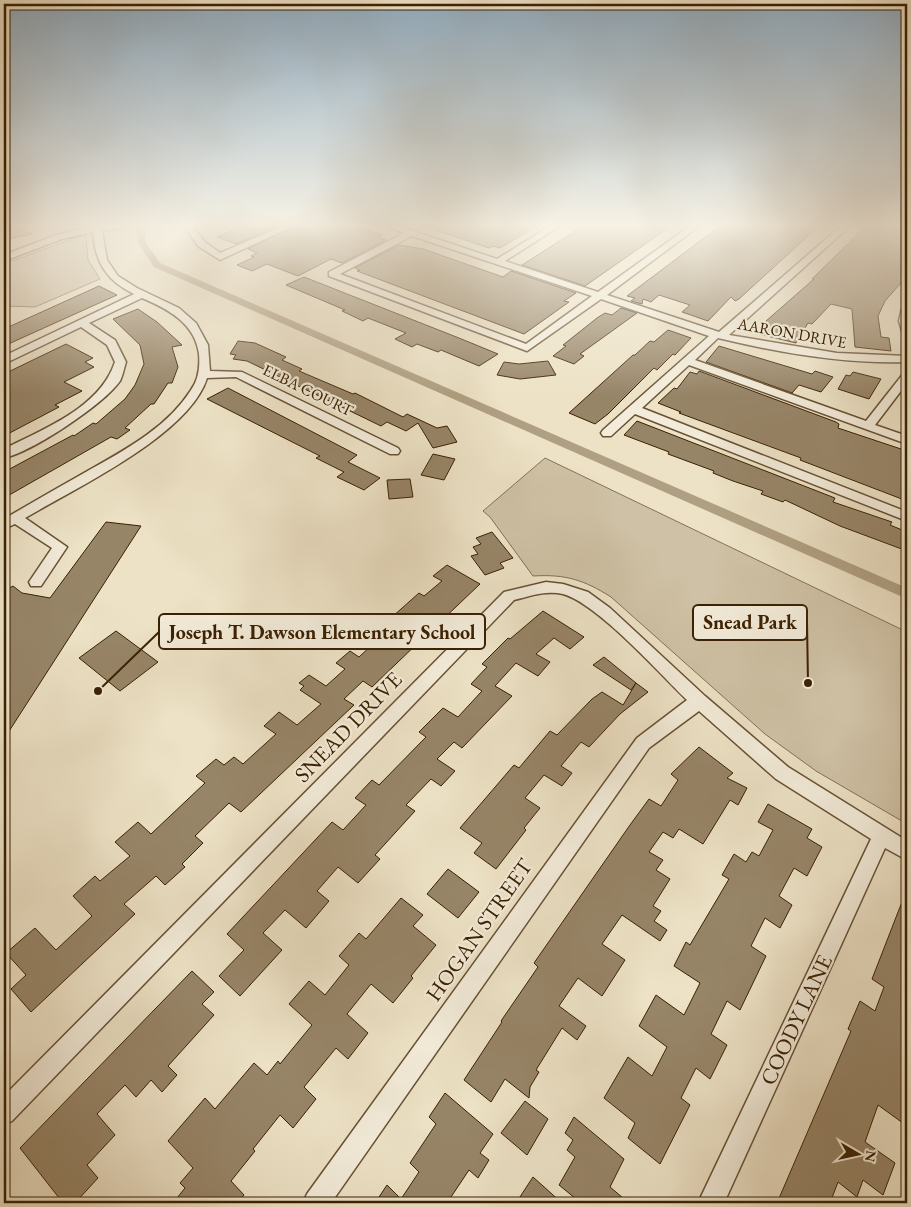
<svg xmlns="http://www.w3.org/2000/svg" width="911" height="1207" font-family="'EB Garamond',serif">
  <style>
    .green { fill: #cfc1a5; stroke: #847054 }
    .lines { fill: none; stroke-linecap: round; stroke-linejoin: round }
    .canal { fill: #b0a083; fill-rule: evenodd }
    .building { fill: #978568; stroke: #3a2002 }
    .minor-casing { stroke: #675033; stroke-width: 3 }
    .minor { fill: #f3ecda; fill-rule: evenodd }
    .labels { text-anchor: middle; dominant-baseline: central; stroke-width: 4.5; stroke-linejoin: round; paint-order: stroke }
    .far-street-label { font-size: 16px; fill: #3a2002; stroke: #f3ecda }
    .near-street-label { font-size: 22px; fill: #3a2002; stroke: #f3ecda }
    .leader { fill: none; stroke: #3a2002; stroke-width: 2 }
    .callout-dot { fill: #3a2002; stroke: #f3ecda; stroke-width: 2 }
    .callout { fill: #f3ecda; stroke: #3a2002; stroke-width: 2 }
    .callout-label { font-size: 20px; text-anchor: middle; font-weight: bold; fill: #3a2002 }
  </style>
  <rect width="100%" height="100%" fill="#ede2c6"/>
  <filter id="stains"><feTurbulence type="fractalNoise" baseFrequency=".004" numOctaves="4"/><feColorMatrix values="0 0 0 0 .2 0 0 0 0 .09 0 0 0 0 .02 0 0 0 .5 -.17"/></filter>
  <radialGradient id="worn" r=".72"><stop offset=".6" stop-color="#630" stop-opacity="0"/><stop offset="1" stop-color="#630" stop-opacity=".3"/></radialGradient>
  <g class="green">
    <polygon points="83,235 86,236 88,260 100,279 35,307 4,306 4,264"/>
    <path d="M545,458L907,632V824L816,771L765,734L611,597C584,580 566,574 533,576L490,517L483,511Z"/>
  </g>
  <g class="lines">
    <polygon class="canal" points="136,226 144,226 146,243 160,263 907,588 907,599 154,267 138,243"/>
  </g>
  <g class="building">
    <polygon points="4,226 14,226 32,234 4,240"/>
    <polygon points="242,226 279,226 236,244 217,237"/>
    <polygon points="295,226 354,226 383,235 379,237 386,240 342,263 331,259 298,276 267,264 252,271 237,265 254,257 251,256 257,253 248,249"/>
    <polygon points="430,226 537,226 500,248 493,246 489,248 429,228"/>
    <polygon points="583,226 671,226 585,286 522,265"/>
    <polygon points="720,226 819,226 739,299 735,301 731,297 708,321 682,312 690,305 659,295 651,302 643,299 642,304 631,301 635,298 627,296"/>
    <polygon points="866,226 907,226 907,276 885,301 878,316 881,337 889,338 891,351 855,347 852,309 831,304 812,324 808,323 796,343 759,334 766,321 814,279 812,279"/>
    <polygon points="399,245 423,249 503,277 511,271 576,293 564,301 569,302 524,334 357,271 360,270 355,268"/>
    <polygon points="304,277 459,338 498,354 479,366 441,350 438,352 417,344 412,347 395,339 406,333 368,318 363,321 342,311 345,310 286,285"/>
    <polygon points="99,286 117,295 4,346 4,329"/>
    <polygon points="621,308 637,313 580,354 584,356 574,364 553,356 566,346 563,345 597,318 605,313 612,315"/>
    <polygon points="138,309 157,322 182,345 172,347 178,367 172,383 168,383 154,404 151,404 125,428 130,430 117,439 111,437 4,498 4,472 73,435 74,436 93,423 96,424 125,399 135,385 144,364 140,345 113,319"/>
    <polygon points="668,330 691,338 675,355 673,354 657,370 654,368 608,414 595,424 569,413 633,355 635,355 650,341 654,342"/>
    <polygon points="238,341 255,343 286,357 282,360 302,369 299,371 353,394 355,393 403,417 407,414 437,428 447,426 457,442 433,448 418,423 406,431 387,422 381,426 247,361 233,359 236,355 230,354"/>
    <polygon points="66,344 93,358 85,362 94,367 64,382 82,391 55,405 59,407 4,436 4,374"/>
    <polygon points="719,346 812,374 815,371 833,377 821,392 799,385 792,393 706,362"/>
    <polygon points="548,361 556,375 520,379 497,375 504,362 519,364"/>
    <polygon points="699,371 836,422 839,424 838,428 907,451 907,501 800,460 801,458 679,413 681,412 658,403 674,388 677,389 690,372 697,374"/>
    <polygon points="853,372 881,379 869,399 838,389 846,375 850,376"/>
    <polygon points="228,388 357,455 348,462 380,478 364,490 337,477 344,472 316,458 320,456 207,399"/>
    <polygon points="637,421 835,498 833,502 892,522 890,525 907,532 907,551 840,526 785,500 783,502 761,494 763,491 733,481 713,473 714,471 668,454 669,452 624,435"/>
    <polygon points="433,454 455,459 444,480 421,475"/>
    <polygon points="410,479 413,497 389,499 387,480"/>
    <polygon points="106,522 141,526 4,739 4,591 13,586 22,593 50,598"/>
    <polygon points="492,532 513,558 500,563 504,568 485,575 471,556 478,554 473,547 481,544 476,538"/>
    <polygon points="447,565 480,584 438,624 430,619 413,635 421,640 372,687 363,681 344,699 354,705 241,812 229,803 195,836 203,843 182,864 185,867 165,885 156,876 124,904 135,914 31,1012 11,989 26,975 6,953 35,928 56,950 92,916 73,896 95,876 100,881 130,856 115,842 138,822 151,834 205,783 196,776 216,759 224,765 234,757 243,764 276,734 264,726 279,712 297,725 321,704 300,690 304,686 299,683 309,675 326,686 345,669 336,663 350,651 359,657 398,621 392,617 419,593 424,596 442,581 433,576"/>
    <polygon points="543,611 584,637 570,649 554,638 536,654 550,662 538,676 516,663 495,686 512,696 462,748 454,742 437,759 455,771 441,786 431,779 406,805 415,811 375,855 380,859 358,883 338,867 317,891 329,901 306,928 285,910 263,933 282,950 240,996 219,976 244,950 227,934 332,822 343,830 366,805 355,798 372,780 379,785 426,737 419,732 443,708 458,717 482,691 471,684 487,667 482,664 508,638 510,639"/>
    <polygon points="116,631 158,662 120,691 79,658"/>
    <polygon points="604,657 636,683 631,690 593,665"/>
    <polygon points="636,683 648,692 620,714 589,747 581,742 561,766 572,773 562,786 544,775 525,798 540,808 524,828 526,830 496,869 474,853 482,843 460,828 514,765 519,768 550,731 557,735 592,699 602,692 623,705"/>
    <polygon points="699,747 733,773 727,778 747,788 738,805 730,800 703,844 679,829 673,838 663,832 649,852 663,860 656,870 670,879 653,906 661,911 654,921 667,930 660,941 622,915 602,944 625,960 602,996 578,978 559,1006 586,1026 577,1040 562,1028 536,1070 539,1072 530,1087 529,1098 505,1079 491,1102 464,1080 502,1022 501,1021 538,967 534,963 630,825 649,799 661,806 678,780 671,774"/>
    <polygon points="768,804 812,829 807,838 822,847 807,876 794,868 779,896 792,905 780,928 765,918 751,946 766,956 740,1010 727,1001 711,1034 727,1045 710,1079 696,1068 681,1098 690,1105 660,1164 628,1138 635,1123 604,1098 628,1057 652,1076 667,1047 639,1026 656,995 684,1015 700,983 674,966 686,942 690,945 729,879 722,875 734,854 746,862 752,852 759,856 773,830 758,822"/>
    <polygon points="448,869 479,892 458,918 427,894"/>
    <polygon points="907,889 907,1126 878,1105 865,1142 895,1163 883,1195 863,1180 857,1197 838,1182 830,1203 777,1203 851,1031 848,1029 860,1001 875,1011 884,987 872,979"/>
    <polygon points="401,898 423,915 413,926 436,945 411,976 413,978 393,1003 371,984 347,1014 368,1033 348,1059 336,1048 304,1087 316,1099 293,1128 280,1115 253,1149 255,1151 231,1181 244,1195 237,1203 173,1203 185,1188 180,1183 193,1168 168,1141 205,1098 215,1109 254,1063 267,1075 278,1061 280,1064 312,1025 289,1004 309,981 325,995 349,965 339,956 359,933 366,939"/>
    <polygon points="192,971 214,992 202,1004 214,1015 168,1066 177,1075 162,1092 151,1080 136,1097 125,1085 97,1114 115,1135 87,1165 98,1178 75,1203 63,1203 20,1148"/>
    <polygon points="445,1093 493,1134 480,1153 489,1160 478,1178 469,1170 447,1203 375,1203 387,1185 401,1199 419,1172 410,1163 436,1124 429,1117"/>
    <polygon points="525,1101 548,1119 527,1155 501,1133"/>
    <polygon points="574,1117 624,1159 610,1187 629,1203 581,1203 559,1185 575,1157 567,1150 573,1140 565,1133"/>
    <polygon points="533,1177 562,1203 516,1203"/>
  </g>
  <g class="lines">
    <g class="minor-casing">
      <g id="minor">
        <path d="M93,226H123L122,228L102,231L107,260L118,276L137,288L179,308L196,323L208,345L210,371L242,372L398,448L400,451L398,454H390L236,377L207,378C189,435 76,488 25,518L67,547L41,586H31L29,582L52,548L15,524L4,529V519C28,505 52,491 77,477C117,454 165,431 191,390C199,379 200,366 199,354C195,323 168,309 142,298L89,323L115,340L126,362C124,368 123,375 120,381C103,405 32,452 4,458V449C43,429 100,408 115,362L107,345L81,327L8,362L4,363V356L134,294C107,281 95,263 93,232L62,239L4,261V255L56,235Z"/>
        <polygon points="184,226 192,226 205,242 220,253 283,226 293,226 220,260 198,246"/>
        <path d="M386,226H398L497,259L550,226H560L505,261L598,292L690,226H699L607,295L719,332L841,226H850L729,335L837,353L907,356V362C843,364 780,353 718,338L695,360L866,421L903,374L907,373V383L875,425L907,436V444L689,365L642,408L907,512V521L635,414L611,436H603L601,433L603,430L709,336L601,299L527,351L329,276V272L404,233ZM412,236L592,296L526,344L340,274Z"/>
        <polygon points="907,305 907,334 902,331 899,321 902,308"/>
        <path d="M546,582L563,584L588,592L610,608L705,696L788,767L907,841V860L885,848L724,1203H698L871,839L776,779L699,711L649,748L331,1203H303L307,1194L637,738L687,700C659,673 598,604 563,594C546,590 530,596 514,600L12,1121L4,1125V1096L504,592Z"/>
      </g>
    </g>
    <use href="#minor" class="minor"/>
  </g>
  <linearGradient id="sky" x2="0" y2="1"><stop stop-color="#91acc0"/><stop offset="0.57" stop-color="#f7f2e5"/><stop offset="1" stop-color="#f7f2e5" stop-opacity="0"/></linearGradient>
  <rect width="911" height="395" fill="url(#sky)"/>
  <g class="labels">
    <g class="far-street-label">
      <text transform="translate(792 333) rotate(10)">AARON DRIVE</text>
      <text transform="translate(308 390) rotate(26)">ELBA COURT</text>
    </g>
    <g class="near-street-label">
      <text transform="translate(348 727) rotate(-46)">SNEAD DRIVE</text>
      <text transform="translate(479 930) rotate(-55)">HOGAN STREET</text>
      <text transform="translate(796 1020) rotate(-65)">COODY LANE</text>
    </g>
  </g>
  <path class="leader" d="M808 683L807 622M98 691L159 632"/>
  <g class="callout-dot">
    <circle cx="808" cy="683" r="5"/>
    <circle cx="98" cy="691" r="5"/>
  </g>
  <g class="callout">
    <rect x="693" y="605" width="114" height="35" rx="5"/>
    <rect x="159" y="614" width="326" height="35" rx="5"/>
  </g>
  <g class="callout-label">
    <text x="750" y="629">Snead Park</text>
    <text x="322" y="639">Joseph T. Dawson Elementary School</text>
  </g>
  <rect width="911" height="1207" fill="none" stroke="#ede2c6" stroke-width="20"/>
  <rect x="5" y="5" width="901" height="1197" fill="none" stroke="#3a2002" stroke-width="2.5"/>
  <rect x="10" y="10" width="891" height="1187" fill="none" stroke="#3a2002"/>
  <g transform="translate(858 1154) rotate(99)" stroke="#f3ecda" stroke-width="4" paint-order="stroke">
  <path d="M0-4L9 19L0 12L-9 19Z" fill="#3a2002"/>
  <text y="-8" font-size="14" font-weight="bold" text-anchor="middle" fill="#3a2002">N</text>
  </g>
  <rect width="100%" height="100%" filter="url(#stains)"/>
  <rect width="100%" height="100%" fill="url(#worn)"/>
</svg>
